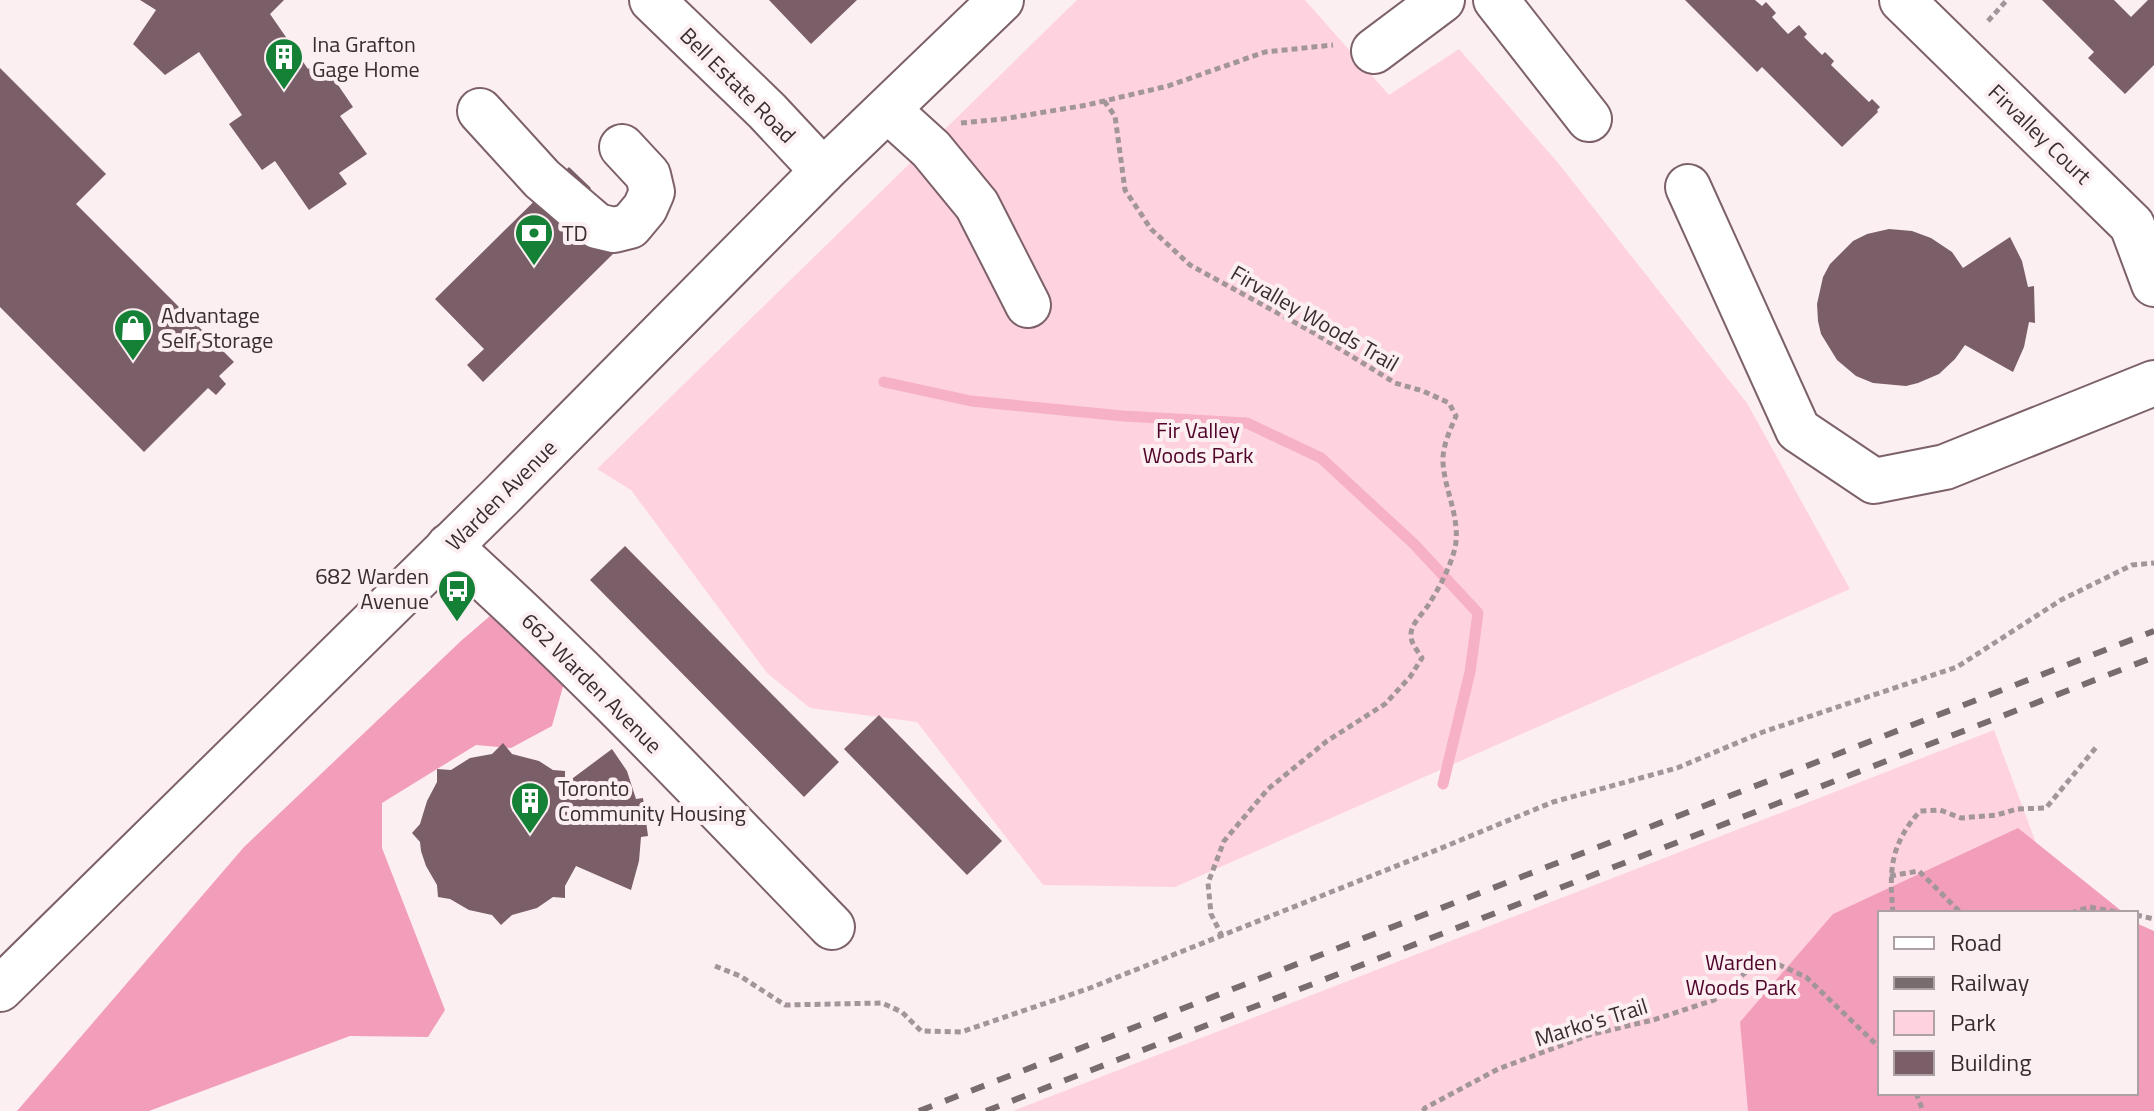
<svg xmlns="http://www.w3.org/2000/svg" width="2154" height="1111" font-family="'Titillium Web',sans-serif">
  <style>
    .green { fill: #fed3df }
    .forest { fill: #f29eba }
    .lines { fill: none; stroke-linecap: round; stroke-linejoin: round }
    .stream { stroke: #f6b1c7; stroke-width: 11 }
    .building { fill: #7b5f68 }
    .minor-casing { stroke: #7d6169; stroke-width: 48 }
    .major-casing { stroke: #7d6169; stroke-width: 48 }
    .path { stroke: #a3969a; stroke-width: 5; stroke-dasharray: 6 4; stroke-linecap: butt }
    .minor { stroke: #fff; stroke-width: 44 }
    .major { stroke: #fff; stroke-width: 44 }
    .rail { stroke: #786c6f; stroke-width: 6; stroke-dasharray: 14 14; stroke-linecap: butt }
    .labels { text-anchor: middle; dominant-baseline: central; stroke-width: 8; stroke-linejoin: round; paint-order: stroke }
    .poi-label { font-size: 22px; fill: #392d31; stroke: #fceff2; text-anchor: start }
    .street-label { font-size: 22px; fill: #392d31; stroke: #fceff2 }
    .park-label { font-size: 22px; fill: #4f0429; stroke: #fceff2 }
  </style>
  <rect width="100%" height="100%" fill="#fceff2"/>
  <g class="green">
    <polygon points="1077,0 1305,0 1389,95 1459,49 1559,164 1747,403 1850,589 1175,887 1043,885 917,722 810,708 767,673 631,490 597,469"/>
    <polygon points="1994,730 2062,913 1880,913 1880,1093 2136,1093 2154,1111 1013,1111"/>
  </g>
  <g class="forest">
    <polygon points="490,616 564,683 552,726 511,748 476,745 382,803 382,848 445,1010 428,1037 350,1036 149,1111 17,1111 244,847 462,640"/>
    <polygon points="2018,828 2124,913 1880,913 1880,1093 2136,1093 2136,923 2154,931 2154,1111 1748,1111 1740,1022 1833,914"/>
  </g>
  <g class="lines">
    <polyline class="stream" points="884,382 971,401 1123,416 1247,423 1321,458 1414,544 1478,613 1470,672 1443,784"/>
  </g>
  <g class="building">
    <polygon points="140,0 284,0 270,14 308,69 321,60 353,107 340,116 367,154 339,173 347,184 309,210 275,161 262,170 229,124 242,115 199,52 165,75 133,44 156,10"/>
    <polygon points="769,0 857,0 811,44"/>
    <polygon points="1685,0 1755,0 1762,6 1766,2 1776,13 1772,17 1788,34 1799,25 1807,34 1804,37 1822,55 1825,52 1834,61 1831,65 1869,102 1872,99 1880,107 1877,110 1878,112 1842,147 1762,67 1757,72"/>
    <polygon points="2042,0 2114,0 2131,17 2148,0 2154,0 2154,65 2125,94 2088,58 2094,52"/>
    <polygon points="0,68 106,174 76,204 234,362 219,376 226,384 216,395 208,388 144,452 0,307"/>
    <polygon points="569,167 591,188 571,208 614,253 483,382 467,365 484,349 435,299"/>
    <polygon points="1889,229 1912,231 1931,238 1952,252 1963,268 2010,237 2022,261 2028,287 2034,286 2035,323 2029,322 2024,347 2013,372 1965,345 1955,359 1939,374 1918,383 1906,386 1873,383 1856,376 1837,360 1821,334 1818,321 1817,304 1823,277 1830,264 1853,241 1867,234"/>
    <polygon points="625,546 839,762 804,797 590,580"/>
    <polygon points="879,715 1002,841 967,875 844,749"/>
    <polygon points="503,743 512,754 539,761 553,770 565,771 565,784 612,749 627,771 636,799 643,798 648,836 641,837 639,861 631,890 576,866 565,886 565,898 553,897 537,908 512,915 501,925 492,915 469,910 450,899 438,897 437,885 426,866 421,851 420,842 412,833 420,824 427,801 437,782 437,769 451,770 470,758 492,754"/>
  </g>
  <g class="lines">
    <g class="minor-casing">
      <g id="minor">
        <polyline points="652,0 767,111 823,171"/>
        <polyline points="1496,0 1589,119"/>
        <polyline points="1902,0 2132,225 2154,284"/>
        <polyline points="1374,51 1442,0"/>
        <polyline points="888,110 931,149 977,205 1028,305"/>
        <polyline points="480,111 542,179 597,226 614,230 630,226 645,208 652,192 648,175 622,147"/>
        <polyline points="1688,187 1798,430 1874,481 1945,467 2154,383"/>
        <path d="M449,546C583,666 707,798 832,927"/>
      </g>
    </g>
    <g class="major-casing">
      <polyline id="major" points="0,989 500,497 823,171 1001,0"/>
    </g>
    <g class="path">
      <polyline points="1988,21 2007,0"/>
      <path d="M1104,101L1115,116L1125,190L1151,229L1190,265L1314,333L1395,383L1423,391L1449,403L1456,416C1450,430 1442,447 1443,463C1445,492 1461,519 1455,548C1450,568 1439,588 1429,604C1423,614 1410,624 1411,636C1411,644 1418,651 1422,658L1410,677L1385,704L1327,741L1268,789L1224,841L1208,883L1211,914L1222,936"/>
      <polyline points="961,123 1003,119 1087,105 1168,86 1265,52 1333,45"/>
      <polyline points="1890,876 1919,871 1961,913"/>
      <path d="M1893,913C1889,870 1890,845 1920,811L1940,810L1961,818L1997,815L2017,809L2046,808L2098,745"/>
      <polyline points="2071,913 2090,907 2122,913"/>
      <polyline points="2136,915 2154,919"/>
      <polyline points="715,966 740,976 785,1005 882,1003 902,1012 921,1031 961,1032 1090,988 1439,849 1553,802 1677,768 1763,732 1957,667 2061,600 2132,565 2154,563"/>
      <polyline points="1916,1093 1923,1111"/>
      <polyline points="1423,1111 1425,1108 1498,1069 1589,1035 1653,1020 1714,1000 1746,972 1775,963 1806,977 1880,1048"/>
    </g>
    <use href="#minor" class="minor"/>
    <use href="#major" class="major"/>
    <g class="rail">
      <polyline points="919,1111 2154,631"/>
      <polyline points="986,1111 2154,657"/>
    </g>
  </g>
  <defs>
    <g id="building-pin" transform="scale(2)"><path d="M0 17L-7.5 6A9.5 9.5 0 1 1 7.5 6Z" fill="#148137" stroke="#fceff2"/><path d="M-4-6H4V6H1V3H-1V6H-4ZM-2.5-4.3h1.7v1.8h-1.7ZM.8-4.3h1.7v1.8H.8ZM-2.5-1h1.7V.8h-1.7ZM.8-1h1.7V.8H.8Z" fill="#fff"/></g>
    <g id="bank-pin" transform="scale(2)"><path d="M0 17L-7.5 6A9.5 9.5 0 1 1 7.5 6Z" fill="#148137" stroke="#fceff2"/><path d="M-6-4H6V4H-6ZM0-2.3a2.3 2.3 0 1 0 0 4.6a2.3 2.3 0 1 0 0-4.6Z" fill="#fff"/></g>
    <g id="shop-pin" transform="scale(2)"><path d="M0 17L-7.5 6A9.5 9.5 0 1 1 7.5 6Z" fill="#148137" stroke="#fceff2"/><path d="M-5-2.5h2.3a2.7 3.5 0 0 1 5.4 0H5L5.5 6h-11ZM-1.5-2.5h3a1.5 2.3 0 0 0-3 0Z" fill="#fff"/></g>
    <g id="bus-pin" transform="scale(2)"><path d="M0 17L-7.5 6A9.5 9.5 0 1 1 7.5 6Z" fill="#148137" stroke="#fceff2"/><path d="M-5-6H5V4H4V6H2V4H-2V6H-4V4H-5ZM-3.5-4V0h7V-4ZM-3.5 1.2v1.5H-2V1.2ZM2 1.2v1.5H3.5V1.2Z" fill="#fff"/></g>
  </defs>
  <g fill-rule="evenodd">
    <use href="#building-pin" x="284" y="57"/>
    <use href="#bank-pin" x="534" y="233"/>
    <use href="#shop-pin" x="133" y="328"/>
    <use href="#bus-pin" x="457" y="589"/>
    <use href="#building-pin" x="530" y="801"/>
  </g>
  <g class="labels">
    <g class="poi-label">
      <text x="312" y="44">Ina Grafton<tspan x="312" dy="25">Gage Home</tspan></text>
      <text x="562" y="233">TD</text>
      <text x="161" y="315">Advantage<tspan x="161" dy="25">Self Storage</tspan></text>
      <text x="429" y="576" text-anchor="end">682 Warden<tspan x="429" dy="25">Avenue</tspan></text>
      <text x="558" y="788">Toronto<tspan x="558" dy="25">Community Housing</tspan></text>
    </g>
    <g class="street-label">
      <text transform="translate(738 85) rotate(45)">Bell Estate Road</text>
      <text transform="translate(2040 134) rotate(44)">Firvalley Court</text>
      <text transform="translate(1315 318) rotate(30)">Firvalley Woods Trail</text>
      <text transform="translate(501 495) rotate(-45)">Warden Avenue</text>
      <text transform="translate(592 683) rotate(45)">662 Warden Avenue</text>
      <text transform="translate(1591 1022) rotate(-17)">Marko's Trail</text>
    </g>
    <g class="park-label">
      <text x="1198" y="430">Fir Valley<tspan x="1198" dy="25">Woods Park</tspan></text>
      <text x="1741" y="962">Warden<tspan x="1741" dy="25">Woods Park</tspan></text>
    </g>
  </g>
  <rect x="1878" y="911" width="260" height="184" fill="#fceff2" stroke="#aea1a5" stroke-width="2"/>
  <rect x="1894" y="937" width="40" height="12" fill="#ffffff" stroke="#aea1a5" stroke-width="2"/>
  <text x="1950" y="951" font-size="24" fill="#392d31">Road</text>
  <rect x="1894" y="977" width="40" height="12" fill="#786c6f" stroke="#aea1a5" stroke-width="2"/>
  <text x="1950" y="991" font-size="24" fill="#392d31">Railway</text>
  <rect x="1894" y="1011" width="40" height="24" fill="#fed3df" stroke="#aea1a5" stroke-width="2"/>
  <text x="1950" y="1031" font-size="24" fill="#392d31">Park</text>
  <rect x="1894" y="1051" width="40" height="24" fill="#7b5f68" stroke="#aea1a5" stroke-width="2"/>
  <text x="1950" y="1071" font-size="24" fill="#392d31">Building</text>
</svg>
